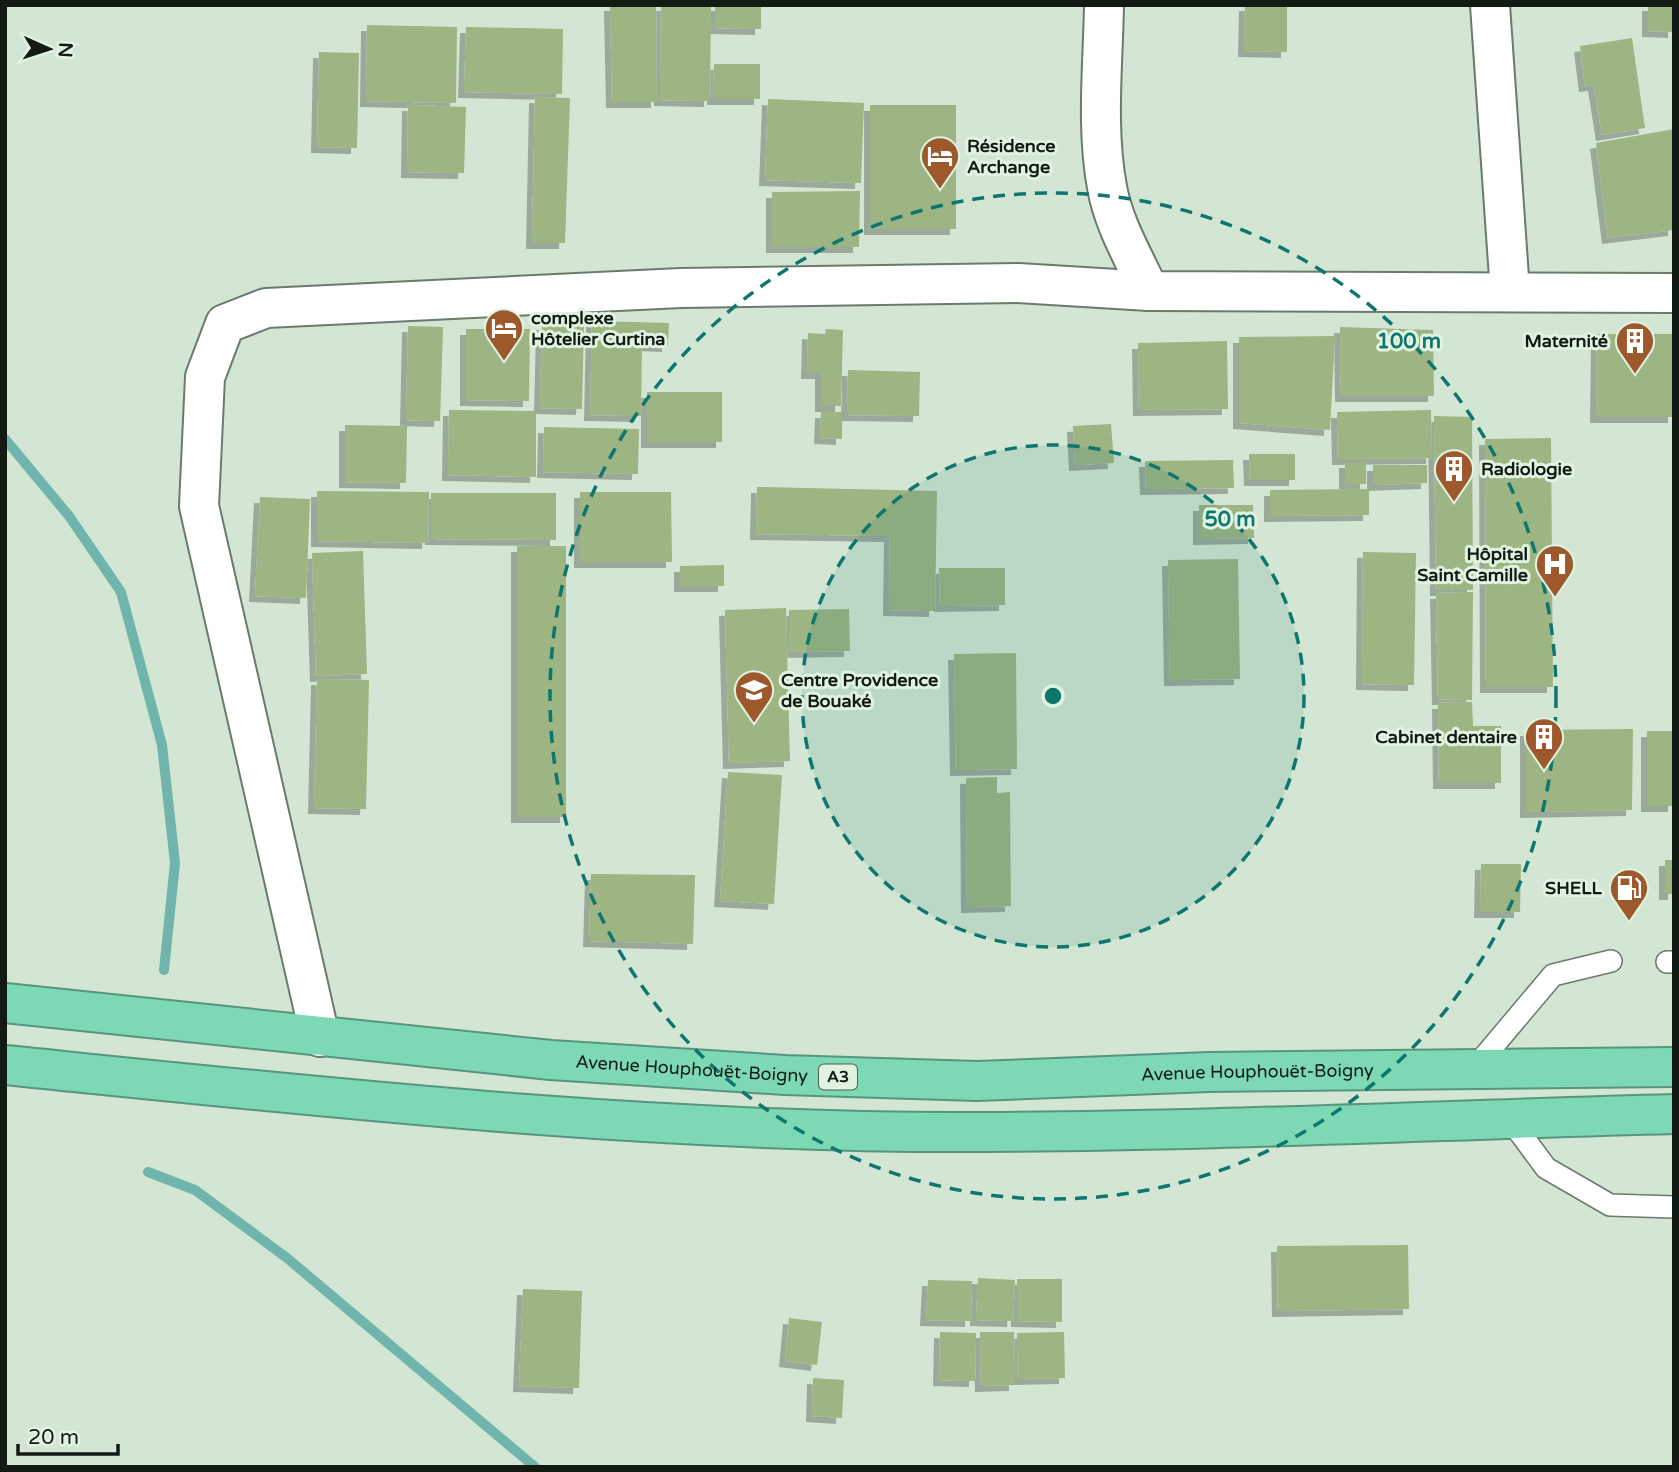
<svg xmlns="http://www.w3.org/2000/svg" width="1679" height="1472" font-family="'Varela Round',sans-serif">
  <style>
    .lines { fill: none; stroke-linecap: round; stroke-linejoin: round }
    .stream { stroke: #70b5ad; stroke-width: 10 }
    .building { fill: #9db483; filter: url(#shadow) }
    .lane-casing { stroke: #6a7b6b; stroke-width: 24 }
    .street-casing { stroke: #6a7b6b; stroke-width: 42 }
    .highway-casing { stroke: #57967c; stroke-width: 42 }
    .lane { stroke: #fff; stroke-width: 21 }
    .street { stroke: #fff; stroke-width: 38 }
    .highway { stroke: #7cd9b4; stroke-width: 38 }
    .ring { fill: none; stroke: #0f766e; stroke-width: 3.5; stroke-dasharray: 12 9 }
    .labels { text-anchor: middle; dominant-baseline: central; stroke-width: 6; stroke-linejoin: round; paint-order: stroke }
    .shield { fill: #e0f3e1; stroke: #505b52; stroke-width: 2 }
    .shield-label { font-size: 16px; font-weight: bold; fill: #131a14 }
    .poi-label { font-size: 18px; font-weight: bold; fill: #131a14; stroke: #e0f3e1; text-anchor: start }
    .street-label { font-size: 18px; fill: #131a14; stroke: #e0f3e1 }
    .centre { fill: #0f766e; stroke: #e0f3e1; stroke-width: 3.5 }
    .ring-label { font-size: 21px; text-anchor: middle; font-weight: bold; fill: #0f766e; stroke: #e0f3e1; stroke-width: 6; stroke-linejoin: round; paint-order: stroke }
  </style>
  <defs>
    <filter id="shadow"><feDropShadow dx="-6" dy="6" stdDeviation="0" flood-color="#0004"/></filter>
  </defs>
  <rect width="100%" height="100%" fill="#d3e6d4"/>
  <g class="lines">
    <g class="stream">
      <polyline points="5,439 69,516 121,592 162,745 175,863 164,970"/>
      <polyline points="148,1172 195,1190 287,1258 535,1467"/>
    </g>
  </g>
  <g class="building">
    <polygon points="610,5 656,5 657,102 612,102"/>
    <polygon points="661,5 711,5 710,101 660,100"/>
    <polygon points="715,5 761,5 761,29 715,28"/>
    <polygon points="1245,5 1287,5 1287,52 1244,51"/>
    <polygon points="1648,5 1674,5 1674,32 1648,31"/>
    <polygon points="367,25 457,27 456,103 366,101"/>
    <polygon points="466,27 563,29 562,94 464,92"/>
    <polygon points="1632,38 1645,128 1602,135 1594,85 1585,86 1580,46"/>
    <polygon points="319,52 359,53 357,148 317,147"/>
    <polygon points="714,64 760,64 760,99 713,99"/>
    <polygon points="535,97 570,98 565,243 532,243"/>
    <polygon points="768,99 864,103 861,183 765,180"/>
    <polygon points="408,105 466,107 464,173 407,172"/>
    <rect x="870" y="105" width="86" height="124"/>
    <polygon points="1674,129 1674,230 1608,238 1596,143"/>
    <polygon points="860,191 859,247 772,247 772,192"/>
    <polygon points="592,321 669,323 668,346 642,345 641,416 590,415"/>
    <polygon points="542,324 584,325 582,409 540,408"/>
    <polygon points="408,326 443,327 440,421 406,420"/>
    <polygon points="1340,327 1433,330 1434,396 1341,396"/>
    <polygon points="466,329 530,329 529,401 466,400"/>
    <polygon points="826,329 843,330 841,406 821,406 821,373 807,373 808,333 825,334"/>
    <polygon points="1597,334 1674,334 1674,417 1596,417"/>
    <polygon points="1335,336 1330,430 1239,423 1239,337"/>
    <polygon points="1227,341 1228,409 1139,410 1138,343"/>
    <polygon points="848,370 920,372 919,416 847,415"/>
    <rect x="647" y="392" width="75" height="50"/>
    <polygon points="449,410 536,411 536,477 448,475"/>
    <polygon points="1431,410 1432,458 1338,459 1337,412"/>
    <polygon points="821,412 842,412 842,439 820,438"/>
    <polygon points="1434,416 1472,417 1473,590 1436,590"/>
    <polygon points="1111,424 1114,463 1075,465 1073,426"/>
    <polygon points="345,425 407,426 406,483 345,482"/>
    <polygon points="544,427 639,429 638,474 543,472"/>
    <polygon points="1551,438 1553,687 1486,687 1485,439"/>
    <polygon points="1249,454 1295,454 1295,480 1250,480"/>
    <polygon points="1233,460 1234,488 1146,489 1145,461"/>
    <rect x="1345" y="462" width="21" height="22"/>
    <polygon points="1373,465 1427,465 1427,483 1373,485"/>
    <polygon points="757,487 937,491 935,611 889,610 890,536 756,534"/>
    <polygon points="1369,489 1369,515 1270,516 1270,490"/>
    <polygon points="317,491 429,492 428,543 317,541"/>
    <polygon points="580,492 671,492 672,562 580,562"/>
    <polygon points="431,493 556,493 556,540 431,539"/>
    <polygon points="260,497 310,499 306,598 255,596"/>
    <polygon points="1199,505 1253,505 1254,538 1199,539"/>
    <rect x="517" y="546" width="49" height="271"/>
    <polygon points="363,551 367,674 316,676 312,553"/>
    <polygon points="1363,552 1416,553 1414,685 1362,684"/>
    <polygon points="1238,559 1240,679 1170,680 1168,560"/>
    <polygon points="724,565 724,586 680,586 680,566"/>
    <polygon points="939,568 1005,568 1005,605 940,606"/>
    <polygon points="1473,592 1472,700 1438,699 1436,593"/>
    <polygon points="786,608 790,761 729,763 725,610"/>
    <polygon points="849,609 850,651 789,652 789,610"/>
    <polygon points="1016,653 1017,769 956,770 954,654"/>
    <polygon points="317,679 369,680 366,809 314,808"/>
    <polygon points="1472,702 1473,726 1501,726 1501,783 1439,783 1438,703"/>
    <polygon points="1633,729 1632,810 1526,812 1526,730"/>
    <rect x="1647" y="731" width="27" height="75"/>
    <polygon points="728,772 782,775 774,904 720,901"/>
    <polygon points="997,777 997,793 1010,792 1011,906 967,907 966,778"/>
    <rect x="1665" y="860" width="9" height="34"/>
    <polygon points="1481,864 1521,864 1520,912 1480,912"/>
    <polygon points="591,874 695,875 693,944 589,941"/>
    <polygon points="1408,1245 1409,1309 1278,1311 1277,1246"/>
    <polygon points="978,1278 1015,1280 1013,1321 976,1320"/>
    <polygon points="1017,1279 1062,1279 1062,1322 1017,1321"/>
    <polygon points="928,1280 972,1281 971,1321 926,1320"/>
    <polygon points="523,1289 582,1291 579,1388 519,1386"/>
    <polygon points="789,1318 822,1322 817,1365 785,1361"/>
    <polygon points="940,1332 976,1333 975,1381 939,1380"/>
    <polygon points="980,1332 1014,1332 1015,1385 981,1386"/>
    <polygon points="1064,1332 1065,1378 1018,1379 1017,1333"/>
    <polygon points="813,1378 844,1380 842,1418 812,1416"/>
  </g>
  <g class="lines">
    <g class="lane-casing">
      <g id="lane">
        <polyline points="1667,962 1674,962"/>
        <polyline points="1473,1070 1553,975 1611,961"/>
        <polyline points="1509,1118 1546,1168 1610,1205 1674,1207"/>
      </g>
    </g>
    <g class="street-casing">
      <g id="street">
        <path d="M1104,5C1103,65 1096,128 1107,187C1113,223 1134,258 1149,291"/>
        <polyline points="1490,5 1510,292"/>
        <polyline points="320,1037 199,506 205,377 225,324 266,308 681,288 1018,283 1149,291 1674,293"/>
      </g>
    </g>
    <g class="highway-casing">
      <g id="highway">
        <path id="s1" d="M5,1003L551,1060L785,1075L977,1081L1209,1072L1674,1067"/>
        <path d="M5,1065C331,1098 658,1134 985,1132C1215,1131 1444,1120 1674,1114"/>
      </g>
    </g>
    <use href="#lane" class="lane"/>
    <use href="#street" class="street"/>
    <use href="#highway" class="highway"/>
  </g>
  <circle cx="1053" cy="696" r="251" fill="#0f766e" fill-opacity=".12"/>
  <g class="ring">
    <circle cx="1053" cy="696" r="251"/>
    <circle cx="1053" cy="696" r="503"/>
  </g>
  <defs>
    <g id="hotel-pin" transform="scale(2.0125)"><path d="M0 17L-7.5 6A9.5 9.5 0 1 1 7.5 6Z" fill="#9d592c" stroke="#e0f3e1"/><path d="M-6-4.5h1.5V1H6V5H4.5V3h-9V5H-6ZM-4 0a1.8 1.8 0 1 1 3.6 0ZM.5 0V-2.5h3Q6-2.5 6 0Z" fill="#fff"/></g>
    <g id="building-pin" transform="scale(2.0125)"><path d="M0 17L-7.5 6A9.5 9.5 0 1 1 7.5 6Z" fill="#9d592c" stroke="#e0f3e1"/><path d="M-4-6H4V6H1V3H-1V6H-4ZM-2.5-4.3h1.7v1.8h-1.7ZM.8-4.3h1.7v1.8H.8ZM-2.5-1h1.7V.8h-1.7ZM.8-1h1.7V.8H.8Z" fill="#fff"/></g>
    <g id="hospital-pin" transform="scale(2.0125)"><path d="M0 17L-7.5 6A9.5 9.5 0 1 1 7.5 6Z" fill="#9d592c" stroke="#e0f3e1"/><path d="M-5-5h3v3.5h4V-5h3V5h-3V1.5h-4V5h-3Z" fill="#fff"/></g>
    <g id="university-pin" transform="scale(2.0125)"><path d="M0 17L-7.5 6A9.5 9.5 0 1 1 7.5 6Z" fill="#9d592c" stroke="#e0f3e1"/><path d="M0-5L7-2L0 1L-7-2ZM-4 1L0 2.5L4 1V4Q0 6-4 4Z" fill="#fff"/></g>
    <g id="fuel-pin" transform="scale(2.0125)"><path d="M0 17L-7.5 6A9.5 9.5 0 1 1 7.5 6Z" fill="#9d592c" stroke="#e0f3e1"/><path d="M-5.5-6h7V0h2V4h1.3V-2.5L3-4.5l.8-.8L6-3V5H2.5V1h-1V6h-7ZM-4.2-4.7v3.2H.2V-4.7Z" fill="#fff"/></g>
  </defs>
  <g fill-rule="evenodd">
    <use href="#hotel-pin" x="940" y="156"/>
    <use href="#hotel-pin" x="504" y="328"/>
    <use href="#building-pin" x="1635" y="341"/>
    <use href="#building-pin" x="1454" y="469"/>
    <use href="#hospital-pin" x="1555" y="564"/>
    <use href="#university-pin" x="754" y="690"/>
    <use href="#building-pin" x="1544" y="737"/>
    <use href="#fuel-pin" x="1629" y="888"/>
  </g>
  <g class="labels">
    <rect class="shield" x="819" y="1064.5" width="38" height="25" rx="5"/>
    <g class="shield-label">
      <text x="838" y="1077">A3</text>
    </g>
    <g class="poi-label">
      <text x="967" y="146">Résidence<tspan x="967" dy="21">Archange</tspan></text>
      <text x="531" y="318">complexe<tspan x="531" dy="21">Hôtelier Curtina</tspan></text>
      <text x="1608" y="341" text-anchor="end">Maternité</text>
      <text x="1481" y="469">Radiologie</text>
      <text x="1528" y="554" text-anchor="end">Hôpital<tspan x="1528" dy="21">Saint Camille</tspan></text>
      <text x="781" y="680">Centre Providence<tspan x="781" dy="21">de Bouaké</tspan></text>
      <text x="1517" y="737" text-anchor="end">Cabinet dentaire</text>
      <text x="1602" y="888" text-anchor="end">SHELL</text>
    </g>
    <g class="street-label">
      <text stroke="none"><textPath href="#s1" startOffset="690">Avenue Houphouët-Boigny</textPath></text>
      <text stroke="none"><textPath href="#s1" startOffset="1256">Avenue Houphouët-Boigny</textPath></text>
    </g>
  </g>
  <circle cx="1053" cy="696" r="10" class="centre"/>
  <g class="ring-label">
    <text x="1409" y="348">100 m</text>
    <text x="1230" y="526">50 m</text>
  </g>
  <rect width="1679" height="1472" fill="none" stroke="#131a14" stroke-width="14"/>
  <g transform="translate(49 49) rotate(93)" stroke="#e0f3e1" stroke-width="5" paint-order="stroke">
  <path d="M0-5L12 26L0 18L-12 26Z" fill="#131a14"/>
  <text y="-10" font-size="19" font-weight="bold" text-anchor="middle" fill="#131a14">N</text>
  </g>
  <path d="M18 1444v10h100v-10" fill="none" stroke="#131a14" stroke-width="3.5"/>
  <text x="28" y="1444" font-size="21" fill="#131a14" stroke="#e0f3e1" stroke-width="5" paint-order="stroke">20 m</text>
</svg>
